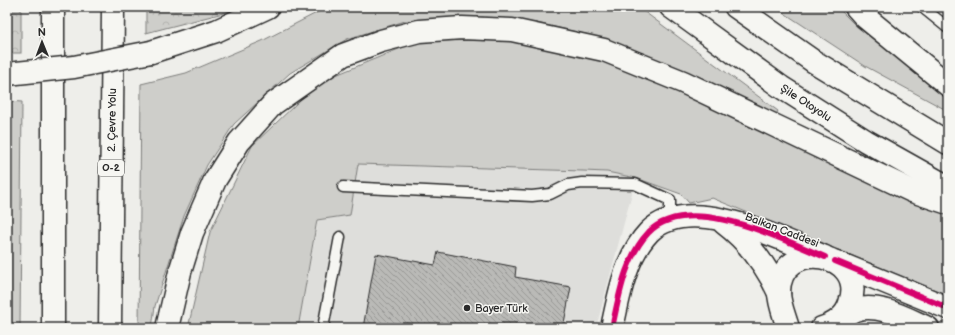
<svg xmlns="http://www.w3.org/2000/svg" width="955" height="335" font-family="'Balsamiq Sans',sans-serif">
  <style>
    .built { fill: #dededb }
    .green { fill: #cececa; stroke: #7c7c7a }
    .forest { fill: url(#forest-crowns); stroke: #7c7c7a }
    .building { fill: url(#building-back-hatch); stroke: #2b2b2b }
    .lines { fill: none; stroke-linecap: round; stroke-linejoin: round }
    .lane-casing { stroke: #2b2b2b; stroke-width: 13 }
    .secondary-casing { stroke: #2b2b2b; stroke-width: 25 }
    .highway-casing { stroke: #2b2b2b; stroke-width: 25 }
    .lane { stroke: #f6f6f2; stroke-width: 10 }
    .secondary { stroke: #f6f6f2; stroke-width: 22 }
    .highway { stroke: #f6f6f2; stroke-width: 22 }
    .highway-bridge-casing { stroke: #2b2b2b; stroke-width: 25; stroke-linecap: butt }
    .highway-bridge { stroke: #f6f6f2; stroke-width: 22 }
    .cycleway-casing { stroke: #f6f6f2; stroke-width: 8 }
    .cycleway { stroke: #d6006c; stroke-width: 6 }
    .poi-dot { fill: #2b2b2b; stroke: #f6f6f2; stroke-width: 1.5 }
    .labels { text-anchor: middle; dominant-baseline: central; stroke-width: 3; stroke-linejoin: round; paint-order: stroke }
    .shield { fill: #f6f6f2; stroke: #686867; stroke-width: 1 }
    .shield-label { font-size: 10px; font-weight: bold; fill: #2b2b2b }
    .street-label { font-size: 11px; fill: #2b2b2b; stroke: #f6f6f2 }
    .poi-label { font-size: 11px; fill: #2b2b2b; stroke: #f6f6f2; text-anchor: start }
  </style>
  <defs>
    <pattern id="forest-crowns" width="20" height="18" patternUnits="userSpaceOnUse"><rect width="20" height="18" fill="#cececa"/><path d="M2 6a3 3 0 1 1 6 0M12 15a3 3 0 1 1 6 0" fill="none" stroke="#b1b1ae"/></pattern>
    <pattern id="building-back-hatch" width="6" height="6" patternUnits="userSpaceOnUse"><rect width="6" height="6" fill="#babab7"/><path d="M-1 5l2 2M0 0l6 6M5-1l2 2" fill="none" stroke="#979795"/></pattern>
  </defs>
  <rect width="100%" height="100%" fill="#eeeeea"/>
  <filter id="ink" filterUnits="userSpaceOnUse"><feTurbulence type="fractalNoise" baseFrequency=".025" numOctaves="2"/><feDisplacementMap in="SourceGraphic" scale="8" xChannelSelector="R" yChannelSelector="G"/><feConvolveMatrix kernelMatrix="1 2 1 2 8 2 1 2 1" color-interpolation-filters="sRGB"/></filter>
  <g filter="url(#ink)">
    <polygon class="built" points="357,164 583,171 607,172 636,178 596,328 298,328 318,220 350,215"/>
    <g class="green">
      <polygon points="328,7 638,7 778,111 776,115 594,36 537,23 483,17 405,21 347,39 290,73 234,124 207,165 184,216 155,306 152,328 139,328 141,84 186,73 262,41"/>
      <polygon points="775,7 837,7 856,26 948,97 948,111 865,66"/>
      <polygon points="511,40 597,57 663,84 837,166 948,215 948,295 712,198 689,203 681,194 636,178 607,172 583,171 358,164 350,215 317,220 298,328 188,328 210,232 252,146 319,82 418,41"/>
      <polygon points="7,101 22,102 20,328 7,328"/>
    </g>
    <g class="forest">
      <rect x="7" y="7" width="14" height="46"/>
      <polygon points="146,7 236,7 227,12 146,33"/>
    </g>
    <polygon class="building" points="438,252 516,267 515,277 571,287 563,328 363,328 376,254 435,265"/>
    <g class="lines">
      <g class="lane-casing">
        <g id="lane">
          <polyline points="922,7 948,28"/>
          <polyline points="343,187 532,196 550,194 568,185 582,183 635,184 670,200 670,220"/>
          <polyline points="323,328 340,237"/>
        </g>
      </g>
      <g class="secondary-casing">
        <g id="secondary">
          <path d="M724,223C749,242 766,265 779,293"/>
          <polyline points="836,262 948,308"/>
          <path d="M841,318C846,315 850,312 855,310C878,302 907,319 928,328"/>
          <path d="M612,328C619,296 625,257 649,232C690,192 780,239 825,257"/>
          <path d="M788,328C785,317 779,304 779,292C780,236 868,252 850,303C846,317 835,324 822,328"/>
        </g>
      </g>
      <g class="highway-casing">
        <g id="highway">
          <polyline points="53,7 53,328"/>
          <polyline points="671,7 781,87 866,141 948,187"/>
          <polyline points="736,7 813,61 948,143"/>
          <polyline points="856,7 865,17 948,85"/>
          <polyline points="151,52 216,31 268,7"/>
          <polyline points="110,328 113,7"/>
          <polyline points="167,328 180,272 192,233 215,180 239,142 273,104 343,55 381,41 419,31 462,28 512,30 604,50 683,82 912,191 948,203"/>
        </g>
      </g>
      <use href="#lane" class="lane"/>
      <use href="#secondary" class="secondary"/>
      <use href="#highway" class="highway"/>
      <g class="highway-bridge-casing">
        <polyline id="highway-bridge" points="7,74 74,67 151,52"/>
      </g>
      <use href="#highway-bridge" class="highway-bridge"/>
      <g class="cycleway-casing">
        <g id="cycleway">
          <polyline points="835,261 948,308"/>
          <path d="M612,328C619,296 625,257 649,232C690,192 780,239 825,257"/>
        </g>
      </g>
      <use href="#cycleway" class="cycleway"/>
    </g>
  </g>
  <circle class="poi-dot" cx="467" cy="308" r="4"/>
  <g class="labels">
    <rect class="shield" x="98" y="160" width="26" height="16" rx="3"/>
    <g class="shield-label">
      <text x="111" y="168">O-2</text>
    </g>
    <g class="street-label">
      <text transform="translate(806 103) rotate(33)">Şile Otoyolu</text>
      <text transform="translate(112 120) rotate(-89)">2. Çevre Yolu</text>
      <text transform="translate(782 230) rotate(21)">Balkan Caddesi</text>
    </g>
    <g class="poi-label">
      <text x="475" y="308">Bayer Türk</text>
    </g>
  </g>
  <rect width="955" height="335" fill="none" stroke="#f6f6f2" stroke-width="24"/>
  <rect x="12" y="12" width="931" height="311" fill="none" stroke="#2b2b2b" stroke-width="1.5" filter="url(#ink)"/>
  <g transform="translate(42 42) rotate(359)" stroke="#f6f6f2" stroke-width="3" paint-order="stroke">
  <path d="M0-3L7 15L0 10L-7 15Z" fill="#2b2b2b"/>
  <text y="-6" font-size="11" font-weight="bold" text-anchor="middle" fill="#2b2b2b">N</text>
  </g>
</svg>
